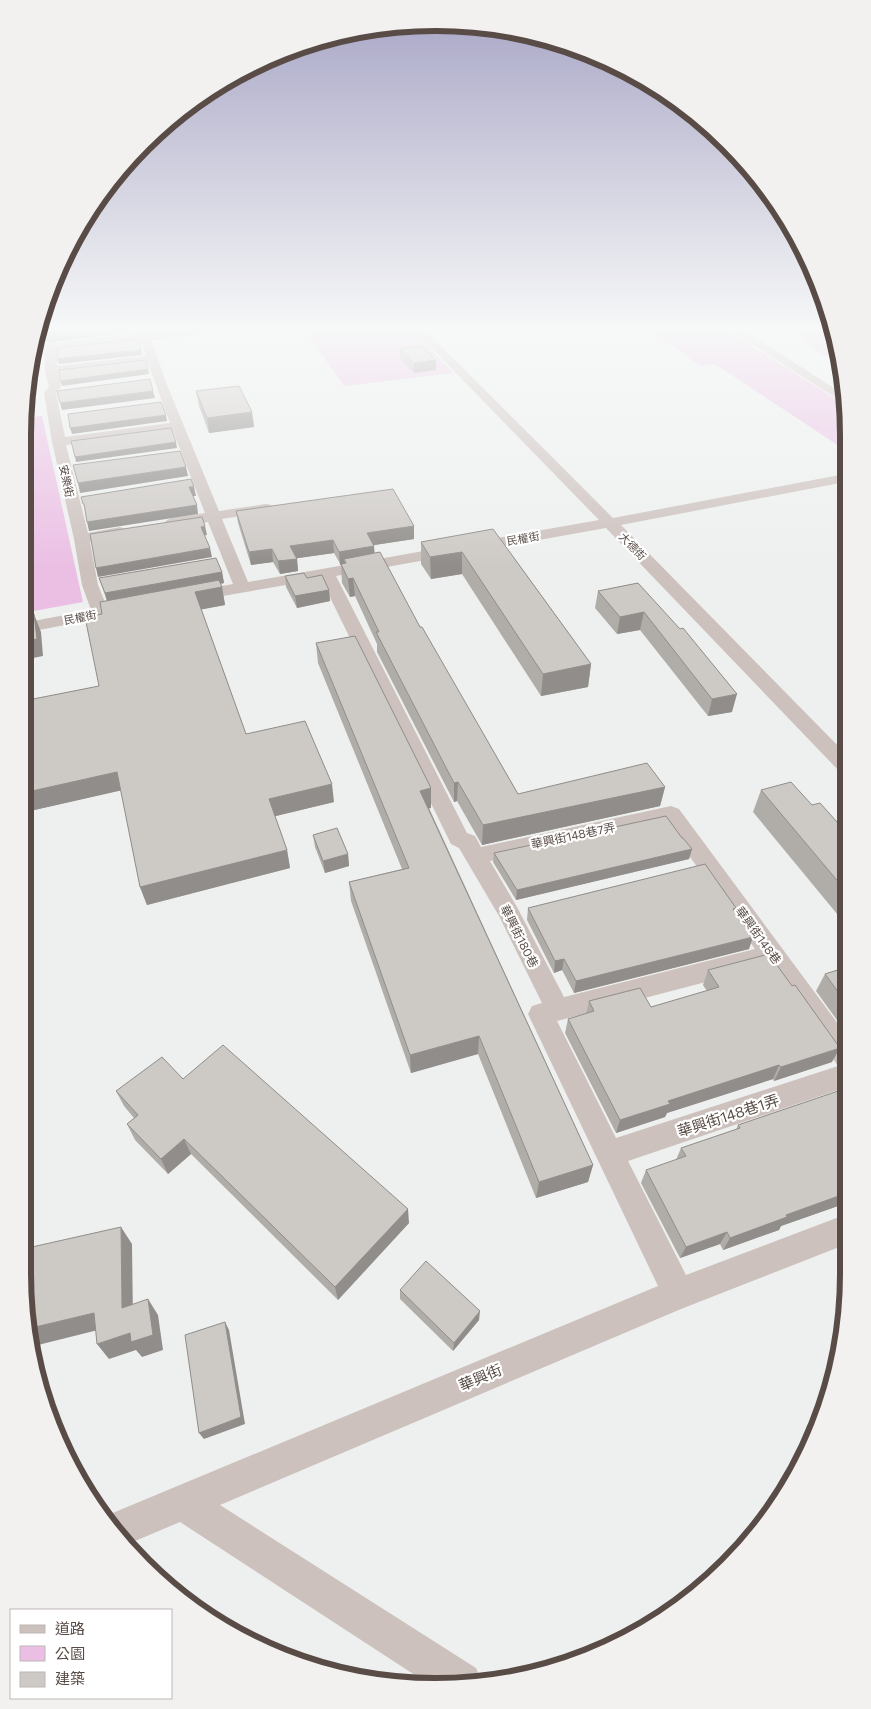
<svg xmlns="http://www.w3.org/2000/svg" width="871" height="1709" font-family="Commissioner,'Noto Sans TC',sans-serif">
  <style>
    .education { fill: #dfe1e0 }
    .green { fill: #ebbfe4 }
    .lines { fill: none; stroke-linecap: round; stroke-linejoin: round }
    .minor { fill: #ccc1bd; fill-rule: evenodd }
    .tertiary { fill: #ccc1bd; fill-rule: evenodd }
    .wall { fill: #b0ada9 }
    .shaded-wall { fill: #908d8a }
    .building { fill: #cdc9c5; stroke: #908d8a }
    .labels { text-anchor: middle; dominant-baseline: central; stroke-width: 4.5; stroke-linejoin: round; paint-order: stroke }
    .far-street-label { font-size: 11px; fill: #594c47; stroke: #fff }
    .street-label { font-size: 12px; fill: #594c47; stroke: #fff }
    .near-street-label { font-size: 15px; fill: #594c47; stroke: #fff }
    .rim { fill: none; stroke: #594c47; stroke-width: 6 }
  </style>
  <rect width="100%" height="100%" fill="#eef0ef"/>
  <polygon class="education" points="37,328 187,328 34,347"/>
  <g class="green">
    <polygon points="303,328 411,328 453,373 344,386"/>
    <polygon points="648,328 723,328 845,405 845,450 715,364 700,366"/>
    <polygon points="795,328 831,328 840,364 814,349"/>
    <polygon points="42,416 83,602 23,613 23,418"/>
  </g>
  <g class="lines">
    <g class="minor">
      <path d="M412,328H423L613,518L845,474V482L621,525L846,754V773L839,771L606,528L336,576L467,833L475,836L481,847L671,806L679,809L847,1036V1087L628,1161L686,1275L847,1214V1244L681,1309L220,1505L476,1668L482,1683L424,1681L180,1522L128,1544L108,1525L103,1517L658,1286L528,1014L532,1006L542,1003L499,916L459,848L451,844L448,838L321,579L194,601L188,600L186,596L188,592L233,584L208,522L172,528L167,526L164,523L167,520L172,518L205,513L173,431L66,445L88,533L120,527L125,529L128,532L125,535L90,542L98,585L107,607L133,602L139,603L142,607L139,611L23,633V623L91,610L82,585L74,539L52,442L44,393L49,387L45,370L44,348L50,345L56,348L57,366L146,356L140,337L146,334L150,335L165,380L219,511L266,504L271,505L273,508L271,511L266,512L222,519L248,582L599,520ZM148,363L170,423L65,437L56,393L61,387L58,373ZM666,823L755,949L564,997L517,907L490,861ZM767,966L838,1066L616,1138L557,1021Z"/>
      <polygon points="727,328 740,328 845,395 845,404"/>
    </g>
    <polygon class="tertiary" points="187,328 230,328 223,332 32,354 34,346"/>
  </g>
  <g class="wall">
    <polygon points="400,349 436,370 414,373 400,359"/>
    <polygon points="196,391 252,412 254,427 209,433 199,406"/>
    <polygon points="845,477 845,486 842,484"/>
    <polygon points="236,511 414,526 414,539 374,545 374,553 420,627 518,794 665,787 660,806 482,845 457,801 454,802 377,652 377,644 355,596 350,597 342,583 341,565 334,553 297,558 298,571 280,574 273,562 251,565 238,523"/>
    <polygon points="493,529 591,664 588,687 541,696 462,574 431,579 421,564 421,542"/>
    <polygon points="222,572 224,583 220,584 222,587 225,605 201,609 246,734 334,802 275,816 287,850 290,868 147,905 140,887 121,790 30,811 32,823 23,825 23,701 99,686 102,614 107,601 99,578"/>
    <polygon points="285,576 307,578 329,590 330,601 297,608 286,587"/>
    <polygon points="638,583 732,712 708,716 640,630 617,634 595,608 598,591"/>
    <polygon points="316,643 431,788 431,808 429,808 593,1165 588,1182 536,1198 478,1054 411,1073 351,901 349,882 402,869 318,663"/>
    <polygon points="761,790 812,805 846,832 847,926 753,812"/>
    <polygon points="313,835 348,854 349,866 325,873 315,847"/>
    <polygon points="682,838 692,849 689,859 516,900 493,862 494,853"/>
    <polygon points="528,908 735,912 749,949 574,993 562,970 554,973 527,920"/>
    <polygon points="847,967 847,1034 816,991 825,974"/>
    <polygon points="708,970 832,1062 774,1081 773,1079 667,1113 665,1117 616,1133 565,1033 568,1019 586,1014 589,1001 651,1007 707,991 703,985"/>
    <polygon points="183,1079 409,1223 338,1300 191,1154 168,1174 135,1140 127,1124 134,1118 124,1106 116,1091"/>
    <polygon points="847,1088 847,1197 843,1198 838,1206 781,1226 779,1230 723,1250 720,1244 680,1258 641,1183 646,1170 676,1160 681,1148 736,1130 738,1125"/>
    <polygon points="400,1290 479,1320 453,1351 400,1299"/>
  </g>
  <g class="shaded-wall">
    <polygon points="48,328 134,328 134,331 46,343 42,329"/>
    <polygon points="141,350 142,355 59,364 57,359"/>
    <polygon points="436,360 436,370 414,373 414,363"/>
    <polygon points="148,369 149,374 62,386 60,381"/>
    <polygon points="153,391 155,398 62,410 60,403"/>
    <polygon points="252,412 254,427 209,433 207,418"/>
    <polygon points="166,415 167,421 72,434 70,428"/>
    <polygon points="176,442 177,448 76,462 75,457"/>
    <polygon points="186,467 188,476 80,493 78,483"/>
    <polygon points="189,487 194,487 196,496 191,496"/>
    <polygon points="197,505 198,514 89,531 87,522"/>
    <polygon points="205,526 207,535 203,536 201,527"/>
    <polygon points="414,526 414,539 368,546 367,533"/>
    <polygon points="333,540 334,553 292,559 290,546"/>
    <polygon points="374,546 375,558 344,559 345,564 340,565 339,552"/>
    <polygon points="210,548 212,557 98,577 96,568"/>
    <polygon points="272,549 273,562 251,565 249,552"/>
    <polygon points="462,552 462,574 431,579 430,557"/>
    <polygon points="297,559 298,571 280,574 278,561"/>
    <polygon points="222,572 224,583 108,605 105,593"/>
    <polygon points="353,578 355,596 350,597 348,579"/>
    <polygon points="222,587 225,605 199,610 195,592"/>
    <polygon points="329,590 330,601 297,608 295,596"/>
    <polygon points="644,612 640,630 617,634 620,617"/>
    <polygon points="34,614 41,632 43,656 23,660 23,641"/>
    <polygon points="591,664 588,687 541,696 543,674"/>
    <polygon points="737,694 732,712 708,716 712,699"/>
    <polygon points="117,772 123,790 30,811 32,823 23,825 23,793"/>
    <polygon points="458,782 457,801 454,802 454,783"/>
    <polygon points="332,784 334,802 272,817 269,799"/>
    <polygon points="665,787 660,806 482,845 483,825"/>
    <polygon points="431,788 431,808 421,810 420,791"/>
    <polygon points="692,849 689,859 516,900 517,890"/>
    <polygon points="287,850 290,868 147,905 140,887"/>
    <polygon points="348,854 349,866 325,873 323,861"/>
    <polygon points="753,937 749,949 574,993 576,981"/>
    <polygon points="564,959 562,970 554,973 555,961"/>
    <polygon points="479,1036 478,1054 411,1073 410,1055"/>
    <polygon points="840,1048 832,1062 774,1081 781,1067"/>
    <polygon points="779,1065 773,1079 667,1113 665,1117 616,1133 620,1120 668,1101"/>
    <polygon points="184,1139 191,1154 168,1174 161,1159"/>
    <polygon points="593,1165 588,1182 536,1198 539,1182"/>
    <polygon points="847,1188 847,1197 843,1198 838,1206 781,1226 779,1230 723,1250 730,1238 786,1215"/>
    <polygon points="408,1209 409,1223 338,1300 335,1287"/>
    <polygon points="121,1227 132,1244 133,1323 122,1308"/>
    <polygon points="727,1232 720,1244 680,1258 686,1247"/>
    <polygon points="148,1299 158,1315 163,1350 142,1357 136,1350 109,1359 97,1344 130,1333"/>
    <polygon points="480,1311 479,1320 453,1351 454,1343"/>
    <polygon points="94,1313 106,1328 34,1346 31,1328"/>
    <polygon points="225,1322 229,1330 245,1424 204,1439 199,1433"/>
  </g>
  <g class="building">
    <polygon points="138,339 141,344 139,344 141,350 57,359 57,348"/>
    <polygon points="421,346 436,360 414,363 400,349"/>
    <polygon points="146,360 148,369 60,381 59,370"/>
    <polygon points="150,379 153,391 60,403 57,391"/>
    <polygon points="239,386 252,412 207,418 196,391"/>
    <polygon points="161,402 166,415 70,428 68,414"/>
    <polygon points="171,428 176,442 75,457 71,441"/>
    <polygon points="180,451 186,467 78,483 73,465"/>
    <polygon points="191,479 194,487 189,487 197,505 87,522 84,504 83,504 81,497"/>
    <polygon points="393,489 414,526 367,533 374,546 339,552 333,540 290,546 297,559 278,561 272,549 249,552 236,511"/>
    <polygon points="202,517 205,526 201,527 210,548 96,568 90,534"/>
    <polygon points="493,529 591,664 543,674 462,552 430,557 421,542"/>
    <polygon points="380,552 420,627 422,627 518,794 647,763 665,787 483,825 458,782 454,783 376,632 379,632 353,578 348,579 341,564 346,563 344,559"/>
    <polygon points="216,558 222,572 105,593 99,578"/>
    <polygon points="304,573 307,578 322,575 329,590 295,596 285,576"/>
    <polygon points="219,580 222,587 195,592 246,734 305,721 332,784 269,799 287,850 140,887 117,772 23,793 23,701 99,686 85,617 102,614 100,602"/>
    <polygon points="638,583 680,629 683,628 737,694 712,699 644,612 620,617 598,591"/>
    <polygon points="34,614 37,639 23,641 23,615"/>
    <polygon points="355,636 431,788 420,791 593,1165 539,1182 479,1036 410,1055 349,882 409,868 316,643"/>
    <polygon points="791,782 812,805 820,803 846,832 846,891 761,790"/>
    <polygon points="666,816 682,838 683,838 692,849 517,890 494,853"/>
    <polygon points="337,828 348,854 323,861 313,835"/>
    <polygon points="705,864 736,908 733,909 753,937 576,981 564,959 555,961 528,908"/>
    <polygon points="769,954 792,986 795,985 840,1048 781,1067 779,1065 668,1101 670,1104 620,1120 568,1019 594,1011 589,1001 640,988 651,1007 719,987 708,970"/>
    <polygon points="847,967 847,1004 825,974"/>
    <polygon points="223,1045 408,1209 335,1287 184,1139 161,1159 127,1124 138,1115 116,1091 162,1057 183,1079"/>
    <polygon points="847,1088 847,1188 844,1189 847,1193 786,1215 787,1217 730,1238 727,1232 686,1247 646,1170 686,1156 681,1148 740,1128 738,1125"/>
    <polygon points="121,1227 122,1308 148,1299 153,1335 131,1342 130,1333 97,1344 94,1313 31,1328 22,1274 23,1249"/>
    <polygon points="426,1261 480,1311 454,1343 400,1290"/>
    <polygon points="225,1322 241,1417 199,1433 185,1335"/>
  </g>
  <linearGradient id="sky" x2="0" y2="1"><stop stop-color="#a7a5c5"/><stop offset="0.58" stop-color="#f7f8f8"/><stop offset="1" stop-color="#f7f8f8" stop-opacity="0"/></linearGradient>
  <rect width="871" height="567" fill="url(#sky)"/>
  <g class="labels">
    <g class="far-street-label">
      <text transform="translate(67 481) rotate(78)">安樂街</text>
      <text transform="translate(523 538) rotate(-10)">民權街</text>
      <text transform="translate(633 546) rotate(46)">大德街</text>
      <text transform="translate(80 617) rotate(-11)">民權街</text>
    </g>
    <g class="street-label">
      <text transform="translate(573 835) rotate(-12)">華興街148巷7弄</text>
      <text transform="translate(759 935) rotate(54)">華興街148巷</text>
      <text transform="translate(520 936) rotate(63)">華興街180巷</text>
    </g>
    <g class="near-street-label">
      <text transform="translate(728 1115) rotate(-18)">華興街148巷1弄</text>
      <text transform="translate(480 1377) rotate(-23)">華興街</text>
    </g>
  </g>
  <path d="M0 0H871V1709H0ZM435 31H436A404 404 0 0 1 840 435V1274A404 404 0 0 1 436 1678H435A404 404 0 0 1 31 1274V435A404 404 0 0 1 435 31Z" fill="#f2f1f0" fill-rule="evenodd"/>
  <path class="rim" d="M435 31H436A404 404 0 0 1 840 435V1274A404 404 0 0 1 436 1678H435A404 404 0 0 1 31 1274V435A404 404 0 0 1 435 31Z"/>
  <rect x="10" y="1609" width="162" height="90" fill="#ffffff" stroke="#bdb7b5"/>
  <rect x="20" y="1625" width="25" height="8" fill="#ccc1bd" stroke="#bdb7b5"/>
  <text x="55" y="1634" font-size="15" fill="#594c47">道路</text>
  <rect x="20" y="1646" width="25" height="15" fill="#ebbfe4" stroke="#bdb7b5"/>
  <text x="55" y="1659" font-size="15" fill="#594c47">公園</text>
  <rect x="20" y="1672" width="25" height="15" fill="#cdc9c5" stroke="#bdb7b5"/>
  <text x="55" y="1684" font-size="15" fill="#594c47">建築</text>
</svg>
